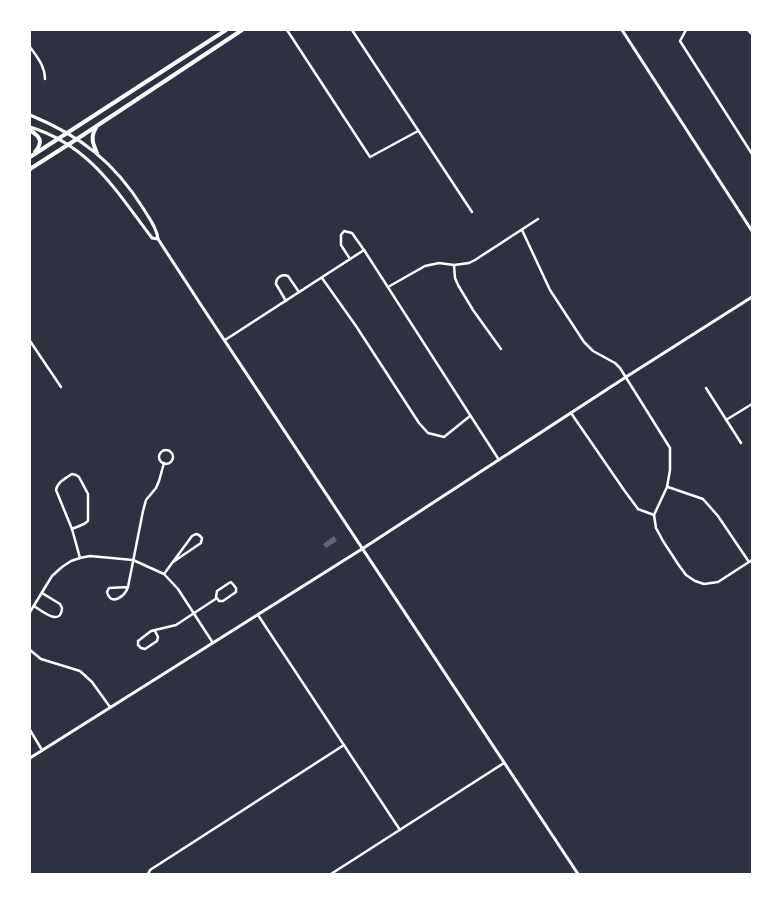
<svg xmlns="http://www.w3.org/2000/svg" width="782" height="904" font-family="'Nunito Sans',sans-serif">
  <style>
    .building { fill: #626471 }
    .lines { fill: none; stroke-linecap: round; stroke-linejoin: round }
    .minor { stroke: #fff; stroke-width: 2.5 }
    .tertiary { stroke: #fff; stroke-width: 3 }
    .secondary { stroke: #fff; stroke-width: 3 }
    .primary { stroke: #fff; stroke-width: 4 }
  </style>
  <rect width="100%" height="100%" fill="#2d3142"/>
  <polygon class="building" points="334,536 337,541 326,548 323,544"/>
  <g class="lines">
    <g class="minor">
      <polyline points="287,30 370,157 418,131"/>
      <polyline points="352,30 472,212"/>
      <polyline points="686,30 680,41 752,154"/>
      <polyline points="748,30 752,34"/>
      <path d="M30,47C37,57 45,66 45,79"/>
      <polyline points="522,230 550,290 584,342 593,351 615,363 620,368 670,448 670,470 667,487 654,515 656,528 663,541 678,564 686,575 695,581 704,584 718,582 752,560"/>
      <polyline points="350,259 341,245 341,235 344,231 352,233 364,250 499,460"/>
      <polyline points="454,265 455,278 458,285 473,310 501,349"/>
      <polyline points="322,278 356,326 419,423 428,433 444,437 470,416"/>
      <polyline points="388,287 425,266 439,263 454,265 469,263 475,260 538,219"/>
      <path d="M286,301L276,284C276,277 282,274 288,276L299,292"/>
      <polyline points="225,340 364,250"/>
      <polyline points="30,341 61,387"/>
      <polyline points="706,388 741,443"/>
      <polyline points="571,413 624,490 638,509 654,515"/>
      <polyline points="726,420 752,404"/>
      <circle cx="166" cy="457" r="7"/>
      <path d="M72,474L76,475L79,477L88,494V521L84,524L72,529L56,490C57,482 66,478 72,474Z"/>
      <polyline points="668,487 703,499 718,516 749,562"/>
      <polyline points="72,529 80,558"/>
      <polyline points="164,574 192,536 196,534 199,535 202,538 201,543 173,562"/>
      <polygon points="231,582 236,588 236,592 223,601 219,601 216,597 217,591 229,583"/>
      <path d="M128,587L109,588L107,592C111,607 125,596 128,587L143,511L146,500L156,488L159,481L164,463"/>
      <path d="M34,606C42,611 61,627 62,608L60,604L42,593"/>
      <polyline points="30,612 52,576 62,567 71,561 80,558 90,556 133,560 164,574 178,589 213,643"/>
      <polyline points="258,615 400,830"/>
      <polyline points="155,631 158,637 157,641 145,649 141,648 138,645 138,641 151,631 176,625 217,598"/>
      <polyline points="30,650 41,659 80,671 92,682 110,707"/>
      <polyline points="30,730 42,750"/>
      <polyline points="148,874 150,870 344,745"/>
      <polyline points="331,874 504,763"/>
    </g>
    <g class="tertiary">
      <polyline points="622,30 752,231"/>
      <polyline points="30,758 362,549 626,377 752,297"/>
    </g>
    <g class="secondary">
      <path d="M30,115C81,136 114,162 143,208C149,218 157,228 158,239L203,308L578,874"/>
      <path d="M30,127C91,146 116,191 152,238L158,239"/>
    </g>
    <g class="primary">
      <path d="M96,128C90,137 93,144 97,153"/>
      <path d="M30,130C40,137 44,141 35,152"/>
      <polyline points="30,157 226,30"/>
      <polyline points="30,169 77,139 242,30"/>
    </g>
  </g>
  <rect width="782" height="904" fill="none" stroke="#ffffff" stroke-width="62"/>
</svg>
